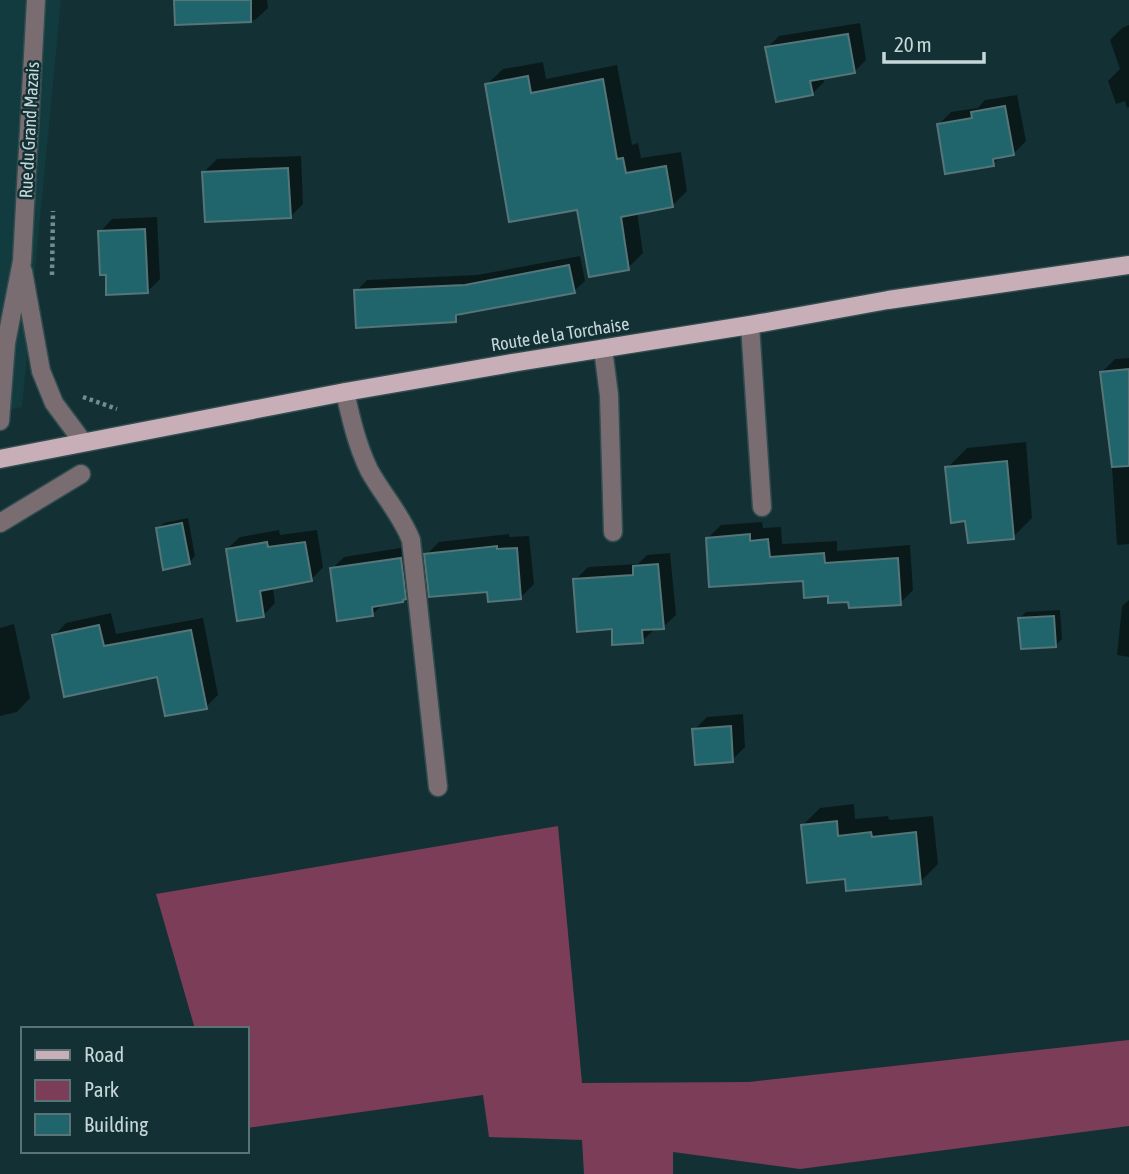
<svg xmlns="http://www.w3.org/2000/svg" width="1129" height="1174" font-family="'Asap Condensed',sans-serif">
  <style>
    .built { fill: #113b3f }
    .green { fill: #7c3d58 }
    .shadow { fill: #0007 }
    .building { fill: #21656c; stroke: #557578; stroke-width: 2 }
    .lines { fill: none; stroke-linecap: round; stroke-linejoin: round }
    .minor-casing { stroke: #304c4e; stroke-width: 21 }
    .major-casing { stroke: #304c4e; stroke-width: 21 }
    .path { stroke: #758c8f; stroke-width: 4.5; stroke-dasharray: 3.5 3.5; stroke-linecap: butt }
    .minor { stroke: #796d72; stroke-width: 18 }
    .major { stroke: #c7aeb7; stroke-width: 18 }
    .labels { text-anchor: middle; dominant-baseline: central; stroke-width: 5; stroke-linejoin: round; paint-order: stroke }
    .street-label { font-size: 18px; fill: #c6d7d9; stroke: #133134 }
  </style>
  <rect width="100%" height="100%" fill="#133134"/>
  <polygon class="built" points="0,0 61,0 22,407 0,412"/>
  <polygon class="green" points="558,826 582,1083 749,1082 1129,1040 1129,1126 800,1169 673,1152 673,1174 584,1174 582,1140 489,1137 483,1095 247,1128 247,1029 195,1029 156,894"/>
  <g class="shadow">
    <polygon points="175,0 267,0 268,8 255,20 176,24"/>
    <polygon points="860,23 866,60 854,72 823,77 824,82 812,94 767,48 779,36"/>
    <polygon points="1129,25 1129,107 1127,108 1125,101 1116,104 1108,81 1120,69 1110,40 1122,28"/>
    <polygon points="543,62 546,79 617,65 632,145 638,143 641,158 681,152 687,191 672,206 637,212 643,253 628,268 579,208 487,84 503,69"/>
    <polygon points="1017,95 1026,141 1014,153 1002,156 993,164 938,125 951,112 978,108 985,100"/>
    <polygon points="301,156 303,204 290,217 204,172 217,159"/>
    <polygon points="157,217 160,279 147,292 107,274 100,232 112,219"/>
    <polygon points="580,256 585,281 574,291 463,312 455,320 356,291 367,280 477,275"/>
    <polygon points="1129,358 1129,544 1117,545 1110,435 1102,372 1115,359"/>
    <polygon points="1026,442 1032,518 1013,537 967,519 947,468 967,448"/>
    <polygon points="188,518 195,556 189,563 157,529 164,523"/>
    <polygon points="762,522 763,528 781,527 782,544 837,541 837,551 910,545 913,590 900,603 850,600 829,594 805,579 708,538 721,525"/>
    <polygon points="279,530 280,535 317,530 323,567 311,580 273,587 275,603 263,616 227,549 240,537"/>
    <polygon points="509,534 509,537 529,536 534,584 521,597 489,590 426,555 439,542"/>
    <polygon points="413,546 417,585 402,600 384,603 373,614 332,569 344,557"/>
    <polygon points="670,553 676,615 663,627 656,628 642,641 614,627 575,580 588,567 638,564 647,555"/>
    <polygon points="1129,600 1129,657 1117,655 1122,606"/>
    <polygon points="1060,610 1062,639 1056,645 1020,618 1026,612"/>
    <polygon points="111,613 116,634 203,618 218,695 206,707 158,675 54,636 66,623"/>
    <polygon points="14,624 30,698 17,712 0,716 0,628"/>
    <polygon points="743,714 745,747 732,760 694,730 707,717"/>
    <polygon points="854,804 855,819 888,816 889,820 933,816 938,864 920,882 846,877 803,825 820,808"/>
  </g>
  <g class="building">
    <polygon points="174,0 251,0 251,22 175,25"/>
    <polygon points="848,34 855,73 810,81 813,95 776,102 765,47"/>
    <polygon points="528,76 531,93 603,79 617,159 623,158 626,173 666,166 673,207 621,217 629,270 589,277 577,210 509,222 485,84"/>
    <polygon points="1005,106 1014,155 993,159 994,166 945,174 937,124 972,118 971,112"/>
    <polygon points="288,168 291,218 205,222 202,172"/>
    <polygon points="145,229 148,293 106,295 106,275 100,275 98,231"/>
    <polygon points="569,265 575,293 456,315 456,322 356,328 354,290 465,285"/>
    <polygon points="1129,369 1129,466 1112,467 1100,372"/>
    <polygon points="1007,461 1014,539 968,543 965,521 951,523 945,467"/>
    <polygon points="182,523 190,564 163,570 156,528"/>
    <polygon points="750,534 750,541 768,539 770,557 824,553 825,563 898,558 901,605 849,608 848,602 828,603 828,596 804,598 803,581 709,587 706,538"/>
    <polygon points="267,542 268,547 305,542 312,581 260,591 264,617 237,621 226,549"/>
    <polygon points="497,546 497,549 517,548 521,599 488,602 487,592 429,597 424,554"/>
    <polygon points="401,558 406,599 403,600 403,602 372,607 373,616 337,621 330,568"/>
    <polygon points="658,564 664,629 642,630 643,643 612,645 612,629 577,632 573,579 633,575 633,566"/>
    <polygon points="1054,616 1056,647 1021,649 1018,618"/>
    <polygon points="99,625 104,646 191,630 207,709 165,716 157,677 64,697 52,635"/>
    <polygon points="731,726 733,762 695,765 692,729"/>
    <polygon points="837,821 838,836 871,832 872,837 916,832 921,884 846,891 845,879 807,883 801,825"/>
  </g>
  <g class="lines">
    <g class="minor-casing">
      <g id="minor">
        <polyline points="23,271 41,371 54,403 83,442"/>
        <polyline points="750,325 762,507"/>
        <polyline points="603,349 609,395 613,532"/>
        <path d="M345,392C351,419 357,445 369,470C382,494 401,514 411,540L438,787"/>
        <polyline points="0,421 6,343 22,261 36,0"/>
        <polyline points="0,523 81,474"/>
      </g>
    </g>
    <g class="major-casing">
      <polyline id="major" points="0,459 345,392 518,362 750,325 888,300 1129,265"/>
    </g>
    <g class="path">
      <polyline points="52,275 53,211"/>
      <polyline points="83,397 117,409"/>
    </g>
    <use href="#minor" class="minor"/>
    <use href="#major" class="major"/>
  </g>
  <g class="labels">
    <g class="street-label">
      <text transform="translate(29 130) rotate(-87)">Rue du Grand Mazais</text>
      <text transform="translate(560 334) rotate(-9)">Route de la Torchaise</text>
    </g>
  </g>
  <rect x="21" y="1027" width="228" height="126" fill="#133134" stroke="#5b7376" stroke-width="2"/>
  <rect x="35" y="1050" width="35" height="10" fill="#c7aeb7" stroke="#5b7376" stroke-width="2"/>
  <text x="84" y="1062" font-size="21" fill="#c6d7d9">Road</text>
  <rect x="35" y="1080" width="35" height="21" fill="#7c3d58" stroke="#5b7376" stroke-width="2"/>
  <text x="84" y="1097" font-size="21" fill="#c6d7d9">Park</text>
  <rect x="35" y="1114" width="35" height="21" fill="#21656c" stroke="#5b7376" stroke-width="2"/>
  <text x="84" y="1132" font-size="21" fill="#c6d7d9">Building</text>
  <path d="M884 52v10h100v-10" fill="none" stroke="#c6d7d9" stroke-width="3.5"/>
  <text x="894" y="52" font-size="21" fill="#c6d7d9" stroke="#133134" stroke-width="5" paint-order="stroke">20 m</text>
</svg>
